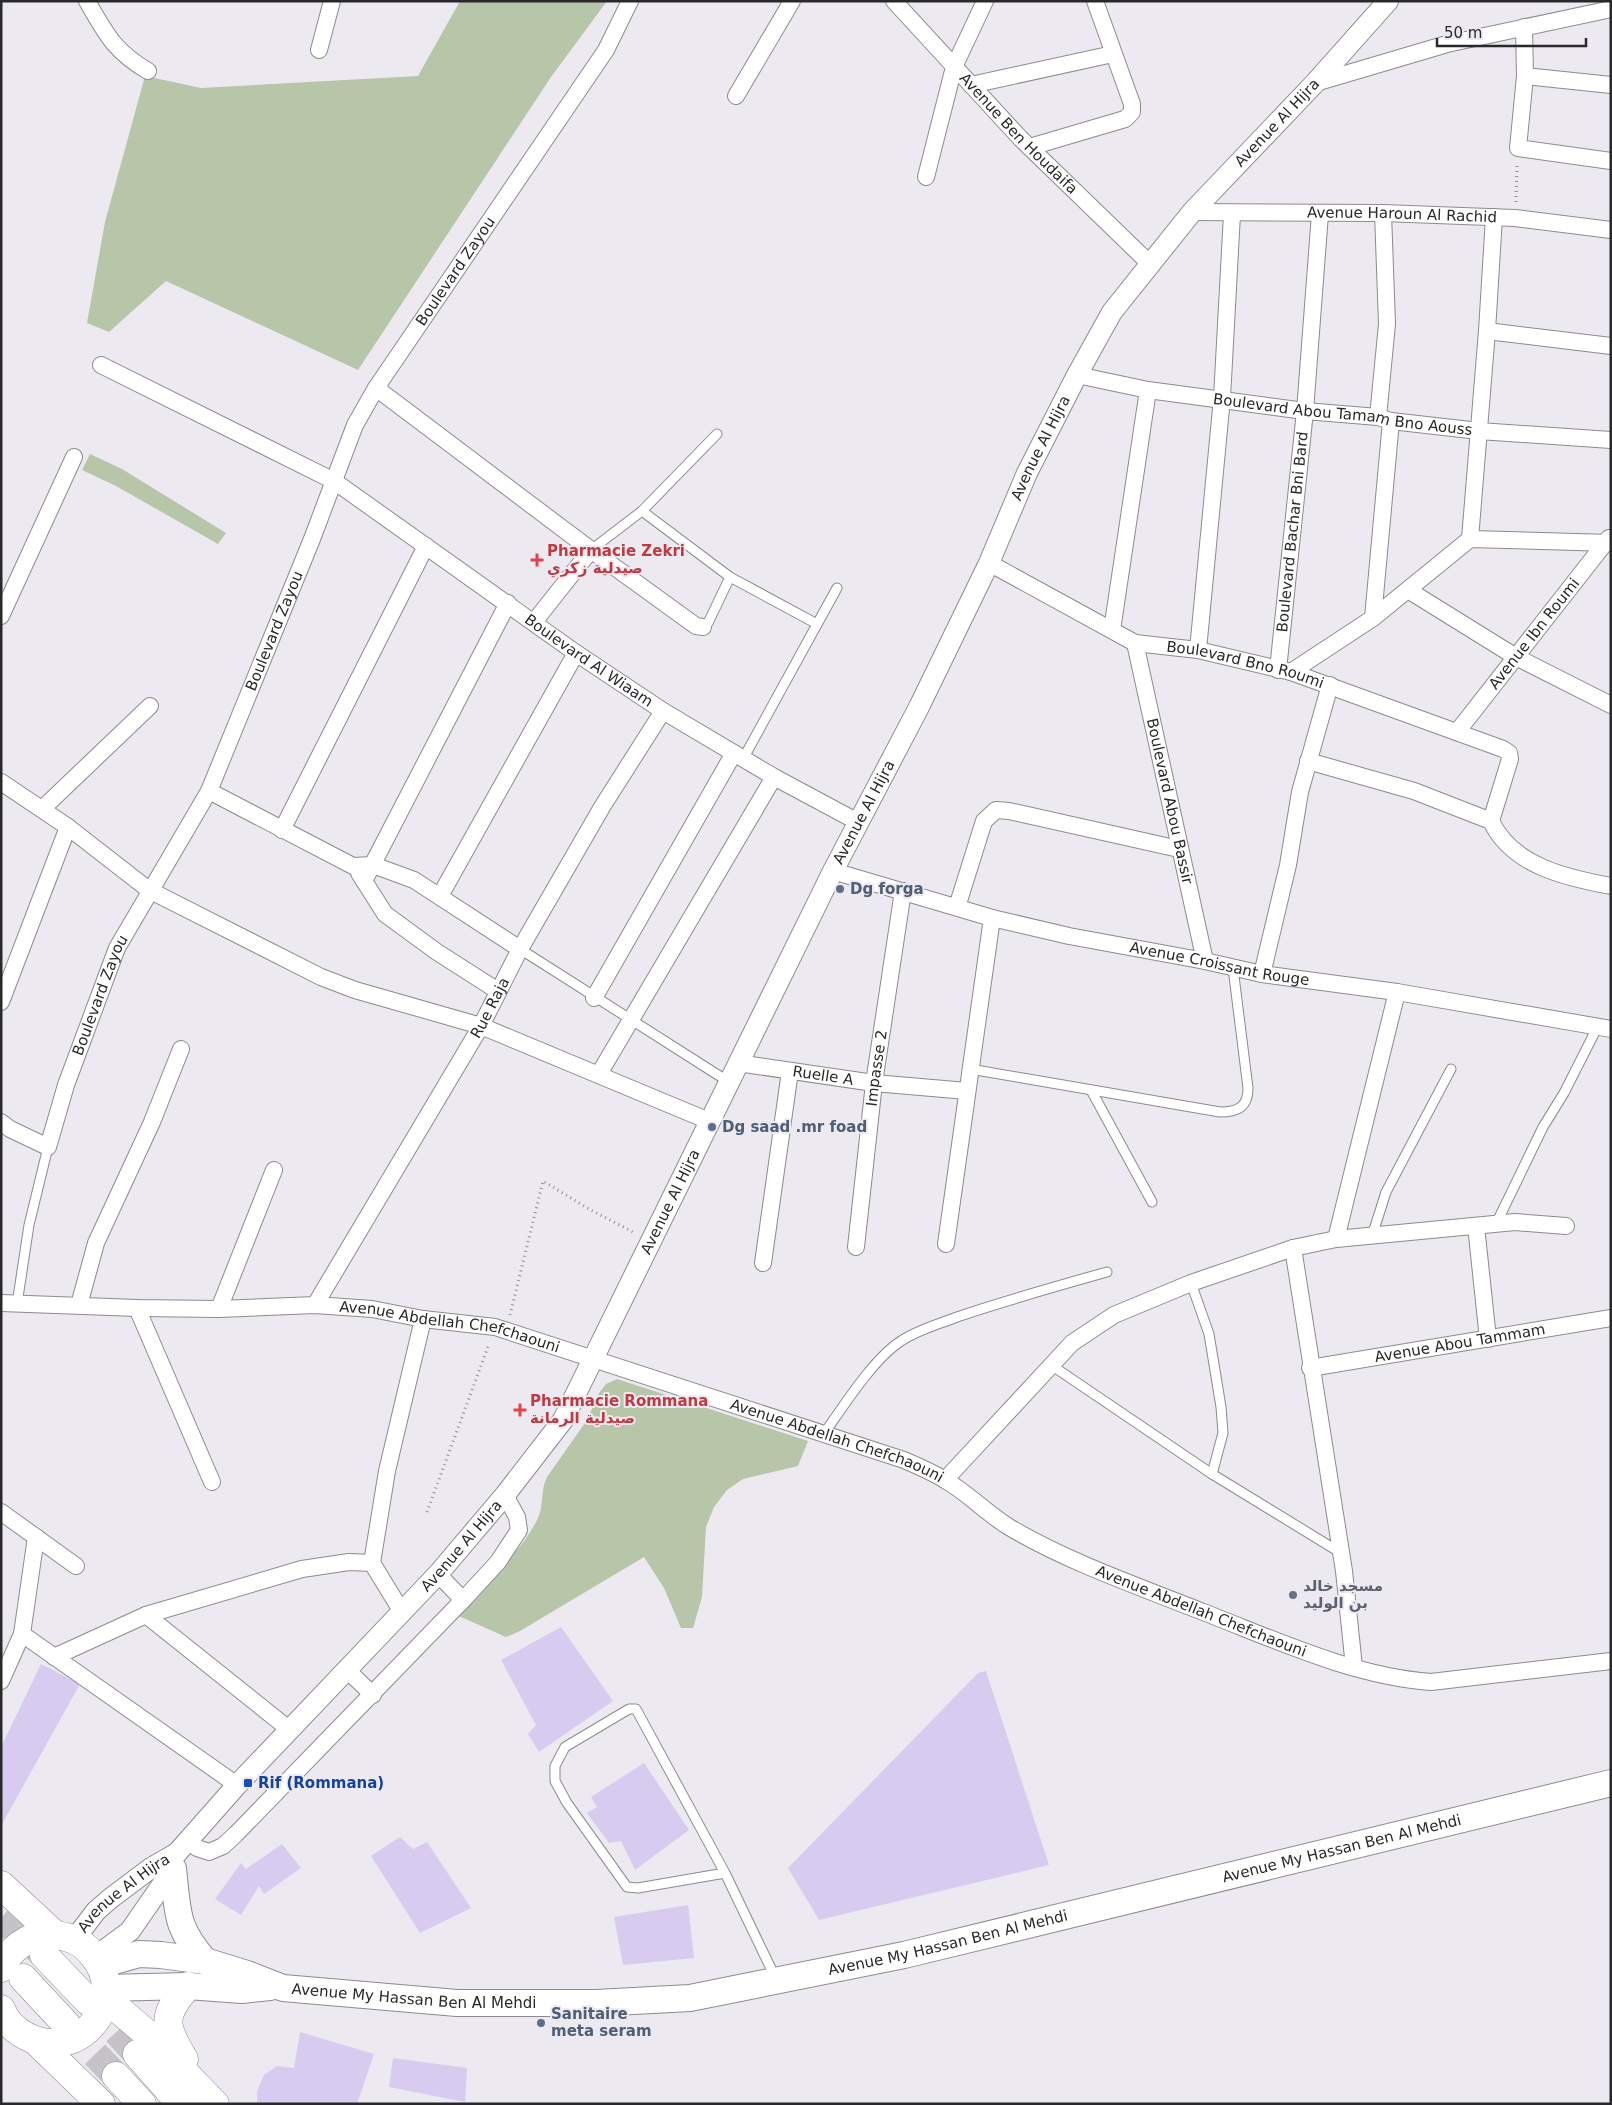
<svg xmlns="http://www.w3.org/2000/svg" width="1612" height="2105" font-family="'DejaVu Sans','Noto Sans Arabic',sans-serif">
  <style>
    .green { fill: #b7c5a8 }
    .building { fill: #d7ccef }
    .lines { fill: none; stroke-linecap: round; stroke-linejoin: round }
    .trunk-tunnel { stroke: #c5c3c8; stroke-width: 28; stroke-dasharray: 28 14; stroke-linecap: butt }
    .service-casing { stroke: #8c8a8f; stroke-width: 11 }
    .minor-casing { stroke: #8c8a8f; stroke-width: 18 }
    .tertiary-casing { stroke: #8c8a8f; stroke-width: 22 }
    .primary-casing { stroke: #8c8a8f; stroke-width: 28 }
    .trunk-casing { stroke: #8c8a8f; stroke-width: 29 }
    .path { stroke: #8f8e92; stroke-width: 3; stroke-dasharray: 1 4; stroke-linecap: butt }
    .service { stroke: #fff; stroke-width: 9 }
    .minor { stroke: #fff; stroke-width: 16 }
    .tertiary { stroke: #fff; stroke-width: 20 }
    .primary { stroke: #fff; stroke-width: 26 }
    .trunk { stroke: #fff; stroke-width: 28 }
    .health-dot { fill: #e0444e; stroke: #eceaf0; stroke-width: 2 }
    .service-dot { fill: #5c6f8a; stroke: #eceaf0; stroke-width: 2 }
    .worship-dot { fill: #6b7280; stroke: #eceaf0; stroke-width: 2 }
    .transit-dot { fill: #1a4fb4; stroke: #eceaf0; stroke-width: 2 }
    .labels { text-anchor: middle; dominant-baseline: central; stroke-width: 4; stroke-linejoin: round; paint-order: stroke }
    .street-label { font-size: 15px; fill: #29282a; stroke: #eceaf0 }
    .health-label { font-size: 15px; font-weight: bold; fill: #be3a42; stroke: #eceaf0; text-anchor: start }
    .service-label { font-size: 15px; font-weight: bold; fill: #4e5e75; stroke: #eceaf0; text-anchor: start }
    .worship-label { font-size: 15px; font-weight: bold; fill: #5b616d; stroke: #eceaf0; text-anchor: start }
    .transit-label { font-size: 15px; font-weight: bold; fill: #164399; stroke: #eceaf0; text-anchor: start }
  </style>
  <rect width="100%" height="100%" fill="#eceaf0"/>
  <g class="green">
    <polygon points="460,1 607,1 551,77 358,370 166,281 109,332 87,323 105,222 145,76 201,88 418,76"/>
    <polygon points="90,454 122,469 226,533 218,544 116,486 82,470"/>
    <path d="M617,1379L808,1441L798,1466L743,1479L727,1490L714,1507L706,1527L702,1597L693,1628H681L664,1588L644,1557L520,1631L506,1637L452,1613C481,1585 520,1556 538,1518C544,1505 540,1491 547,1477L587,1420L599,1393L606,1384Z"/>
  </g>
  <g class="building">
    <polygon points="561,1627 613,1701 539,1752 528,1734 536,1725 501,1660"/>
    <polygon points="41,1664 80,1684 1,1826 1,1747"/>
    <polygon points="986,1671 1049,1865 819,1920 788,1868 978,1673"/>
    <polygon points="644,1763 689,1830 635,1870 621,1841 609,1843 587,1813 597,1807 591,1797"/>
    <polygon points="400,1837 413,1849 427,1842 471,1908 420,1933 371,1856"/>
    <polygon points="282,1844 301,1868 264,1894 259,1886 241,1915 215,1899 241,1863 246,1869"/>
    <polygon points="688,1905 694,1958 623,1965 614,1917"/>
    <polygon points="300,2032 374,2054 357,2104 257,2104 257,2091 264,2075 277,2066 294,2068"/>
    <polygon points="393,2058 467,2068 465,2102 389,2087"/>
  </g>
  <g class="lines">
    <g class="trunk-tunnel">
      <polyline points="1,1918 44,1955"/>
      <polyline points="88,2001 137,2054"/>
      <polyline points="66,2024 116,2076"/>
    </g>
    <g class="service-casing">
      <g id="service">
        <polyline points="642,511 730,577 817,624"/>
        <polyline points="591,550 642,511 717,434"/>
        <polyline points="703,627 708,623 730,577"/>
        <polyline points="743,759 837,588"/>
        <polyline points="520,949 729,1082"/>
        <path d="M970,1069L1220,1112C1238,1112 1248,1107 1248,1088L1233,968"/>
        <polyline points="1091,1090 1152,1202"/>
        <polyline points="1496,1224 1543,1127 1564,1093 1598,1026"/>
        <polyline points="1372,1236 1386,1192 1451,1069"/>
        <polyline points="1191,1283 1209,1334 1221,1407 1223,1433 1212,1474"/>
        <polyline points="17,1304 29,1225 48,1147"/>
        <polyline points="1051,1365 1212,1474 1341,1553"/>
        <path d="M823,1435C843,1407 873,1359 901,1341C917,1330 939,1324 957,1317C1007,1300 1057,1286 1107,1272"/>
        <polyline points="725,1873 638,1888 627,1887 567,1803 555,1781 555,1766 565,1747 629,1709 636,1709 725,1873 776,1979"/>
      </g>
    </g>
    <g class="minor-casing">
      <g id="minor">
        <path d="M87,1C106,34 114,51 148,71"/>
        <path id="s1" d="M894,1L1021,139L1149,263"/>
        <polyline points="1524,27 1525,76 1518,148 1611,161"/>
        <polyline points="319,50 332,1"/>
        <polyline points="1525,76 1611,85"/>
        <polyline points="1315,83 1447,44 1611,9"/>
        <polyline points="971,85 1113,54"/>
        <polyline points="736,96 792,1"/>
        <polyline points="1030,147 1125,119 1132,112 1132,104 1095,1"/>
        <polyline points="926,177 954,67 985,1"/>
        <path id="s2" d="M1192,212L1383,213L1515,218L1611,230"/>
        <polyline points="1487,331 1611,346"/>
        <path id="s3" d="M101,365L334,481L576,653L663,711L774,777L858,822"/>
        <path id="s4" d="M1077,375L1148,390L1305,411L1378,417L1391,421L1479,431L1611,440"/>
        <polyline points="376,388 591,550 696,626 703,627"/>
        <polyline points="1378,417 1387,324 1383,213"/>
        <polyline points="1470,539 1487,331 1494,217"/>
        <path id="s5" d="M989,563L1135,643L1198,650L1291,672L1503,749L1509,753L1510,759L1491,821C1512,866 1567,878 1611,886"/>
        <polyline points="1408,590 1516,657 1611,705"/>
        <polyline points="1,616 74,457"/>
        <polyline points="1373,618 1391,421"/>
        <polyline points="534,622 591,550"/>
        <polyline points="1112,630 1148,390"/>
        <path id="s6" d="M1135,643L1205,961"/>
        <polyline points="1198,650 1222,398 1232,214"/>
        <path id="s7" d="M1278,670L1305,411L1320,214"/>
        <polyline points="1291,672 1373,618 1470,539 1611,543"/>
        <path id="s8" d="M1457,732L1609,538"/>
        <polyline points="1308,761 1414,791 1491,821"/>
        <polyline points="1,782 68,827 149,890 321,977 355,990 481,1026 709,1121"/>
        <polyline points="209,791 353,866 373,865 414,880 520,949"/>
        <polyline points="42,809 150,706"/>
        <polyline points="282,830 426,546"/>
        <path id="s9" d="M833,871L992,918L1069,936L1205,961L1262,974L1397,992L1611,1029"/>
        <polyline points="359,873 385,914 437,952 498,991"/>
        <polyline points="364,881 508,603"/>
        <polyline points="440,896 576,653"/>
        <polyline points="957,907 984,821 996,810 1009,811 1179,849"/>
        <polyline points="1262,974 1288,865 1300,792 1330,685"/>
        <polyline points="594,998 734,753"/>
        <polyline points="1,1002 68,827"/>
        <path id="s10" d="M738,1063L874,1083L967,1091"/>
        <polyline points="599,1074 774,777"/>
        <path id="s11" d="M1,1122L10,1129L48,1147L66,1085L117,948L209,791L312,539L355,425L376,388L606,50L630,1"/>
        <polyline points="1476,1226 1488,1339"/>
        <polyline points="1336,1239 1397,992"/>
        <polyline points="946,1244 992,918"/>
        <path id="s12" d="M856,1247L874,1083L903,891"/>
        <polyline points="1293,1248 1344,1571 1354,1667"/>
        <polyline points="763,1263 790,1071"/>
        <path id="s13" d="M1,1303L137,1308L219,1309L315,1305L372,1309L423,1319L495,1327L904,1460C918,1466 932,1472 945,1480C968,1493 986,1513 1009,1527C1070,1563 1138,1586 1203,1612C1276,1640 1352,1676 1431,1682L1611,1661"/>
        <polyline points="79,1305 96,1243 152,1122 181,1049"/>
        <path id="s14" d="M315,1305L481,1026L520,949L602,807L663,711"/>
        <polyline points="137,1308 212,1482"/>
        <polyline points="219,1309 274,1170"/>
        <path id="s15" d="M1310,1368L1611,1318"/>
        <polyline points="945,1480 1072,1343 1114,1315 1191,1283 1293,1248 1336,1239 1515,1222 1566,1226"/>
        <polyline points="1,1512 76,1566"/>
        <polyline points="372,1563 387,1471 423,1319"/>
        <polyline points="438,1574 463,1600"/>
        <polyline points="146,1615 302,1569 349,1562 372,1563 402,1612"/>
        <polyline points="22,1634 237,1785"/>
        <polyline points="54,1657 146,1615 290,1730"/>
        <polyline points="347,1670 373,1695"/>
        <polyline points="1,1681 22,1634 36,1537"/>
        <polyline points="188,1841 197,1848 209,1852 223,1846 236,1834 463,1600 498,1562 519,1530 517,1517 505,1495"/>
      </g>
    </g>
    <g class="tertiary-casing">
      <g id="tertiary">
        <path id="s16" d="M74,1940L96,1911L111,1898L151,1868L177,1853L237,1785L438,1574L505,1495L563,1420L833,871L919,707L989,563L1027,473L1077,375L1112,312L1192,212L1315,83L1388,1"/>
        <polyline points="95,1957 130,1931 173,1869"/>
      </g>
    </g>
    <g class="primary-casing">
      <g id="primary">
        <path d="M173,1869C178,1912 175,1927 205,1961"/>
        <path id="s17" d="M100,1965L139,1954L161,1955L205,1961L247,1974L283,1988L457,2003H596L690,1998L904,1955L1611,1783"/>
        <polyline points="106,1988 188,1986 242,1990 270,1987"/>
      </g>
    </g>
    <g class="trunk-casing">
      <g id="trunk">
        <polyline points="1,1885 55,1935"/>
        <polyline points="44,1955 88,2001"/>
        <path d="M1,1968C10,1949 27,1936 48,1935C65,1934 82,1941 92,1954C132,1999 79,2065 26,2036C14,2030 6,2022 1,2009"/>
        <polyline points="23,1978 66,2024"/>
        <polyline points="105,1998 145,2032 215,2104"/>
        <polyline points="37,2042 101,2104"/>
        <polyline points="137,2054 181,2104"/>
        <path d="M184,2059C164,2026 161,2016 188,1986"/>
        <polyline points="116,2076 142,2104"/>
      </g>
    </g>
    <g class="path">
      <polyline points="1516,202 1517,166"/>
      <polyline points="510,1315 543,1181 589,1209 633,1232"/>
      <polyline points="427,1512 489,1344"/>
    </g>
    <use href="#service" class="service"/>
    <use href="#minor" class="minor"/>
    <use href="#tertiary" class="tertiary"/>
    <use href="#primary" class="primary"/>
    <use href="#trunk" class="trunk"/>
  </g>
  <g class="health-dot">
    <path d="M534.5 552.5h5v5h5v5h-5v5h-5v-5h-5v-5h5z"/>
    <path d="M517.5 1402.5h5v5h5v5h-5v5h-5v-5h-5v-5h5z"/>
  </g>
  <g class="service-dot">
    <circle cx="840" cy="889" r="5"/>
    <circle cx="712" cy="1127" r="5"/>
    <circle cx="541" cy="2023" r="5"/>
  </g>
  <circle class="worship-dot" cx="1293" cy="1595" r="5"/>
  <rect class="transit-dot" x="243" y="1778" width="10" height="10" rx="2.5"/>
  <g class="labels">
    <g class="street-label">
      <text stroke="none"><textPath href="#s16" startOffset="2205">Avenue Al Hijra</textPath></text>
      <text stroke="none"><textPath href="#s1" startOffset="182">Avenue Ben Houdaifa</textPath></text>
      <text stroke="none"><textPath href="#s2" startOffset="210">Avenue Haroun Al Rachid</textPath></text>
      <text stroke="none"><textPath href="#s11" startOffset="1024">Boulevard Zayou</textPath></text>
      <text stroke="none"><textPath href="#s4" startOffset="269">Boulevard Abou Tamam Bno Aouss</textPath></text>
      <text stroke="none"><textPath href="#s16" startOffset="1800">Avenue Al Hijra</textPath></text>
      <text stroke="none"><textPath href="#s7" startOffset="139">Boulevard Bachar Bni Bard</textPath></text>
      <text stroke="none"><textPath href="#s11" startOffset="619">Boulevard Zayou</textPath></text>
      <text stroke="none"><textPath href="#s8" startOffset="125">Avenue Ibn Roumi</textPath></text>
      <text stroke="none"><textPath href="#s3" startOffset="572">Boulevard Al Wiaam</textPath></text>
      <text stroke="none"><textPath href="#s5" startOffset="279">Boulevard Bno Roumi</textPath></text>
      <text stroke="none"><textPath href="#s6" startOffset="162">Boulevard Abou Bassir</textPath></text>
      <text stroke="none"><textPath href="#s16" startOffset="1395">Avenue Al Hijra</textPath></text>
      <text stroke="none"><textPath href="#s9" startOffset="398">Avenue Croissant Rouge</textPath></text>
      <text stroke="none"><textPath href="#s11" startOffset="214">Boulevard Zayou</textPath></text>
      <text stroke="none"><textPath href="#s14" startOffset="345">Rue Raja</textPath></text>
      <text stroke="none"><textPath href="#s12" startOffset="180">Impasse 2</textPath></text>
      <text stroke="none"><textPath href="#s10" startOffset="86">Ruelle A</textPath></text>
      <text stroke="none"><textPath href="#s16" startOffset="960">Avenue Al Hijra</textPath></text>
      <text stroke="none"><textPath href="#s13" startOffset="451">Avenue Abdellah Chefchaouni</textPath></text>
      <text stroke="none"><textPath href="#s15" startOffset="152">Avenue Abou Tammam</textPath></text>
      <text stroke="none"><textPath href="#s13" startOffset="856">Avenue Abdellah Chefchaouni</textPath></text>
      <text stroke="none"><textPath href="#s16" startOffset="555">Avenue Al Hijra</textPath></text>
      <text stroke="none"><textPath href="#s13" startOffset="1261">Avenue Abdellah Chefchaouni</textPath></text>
      <text stroke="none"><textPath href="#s17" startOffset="1266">Avenue My Hassan Ben Al Mehdi</textPath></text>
      <text stroke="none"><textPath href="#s16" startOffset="69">Avenue Al Hijra</textPath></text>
      <text stroke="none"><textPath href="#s17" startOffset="861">Avenue My Hassan Ben Al Mehdi</textPath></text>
      <text stroke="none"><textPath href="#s17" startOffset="321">Avenue My Hassan Ben Al Mehdi</textPath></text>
    </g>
    <g class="health-label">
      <text x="547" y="551">Pharmacie Zekri<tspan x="547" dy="17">صيدلية زكري</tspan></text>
      <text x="530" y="1401">Pharmacie Rommana<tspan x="530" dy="17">صيدلية الرمانة</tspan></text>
    </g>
    <g class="service-label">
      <text x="850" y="889">Dg forga</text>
      <text x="722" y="1127">Dg saad .mr foad</text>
      <text x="551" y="2014">Sanitaire<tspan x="551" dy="17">meta seram</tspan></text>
    </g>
    <g class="worship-label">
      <text x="1303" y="1586">مسجد خالد<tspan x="1303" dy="17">بن الوليد</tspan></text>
    </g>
    <g class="transit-label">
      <text x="258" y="1783">Rif (Rommana)</text>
    </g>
  </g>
  <rect width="1612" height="2105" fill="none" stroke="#29282a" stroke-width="5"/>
  <path d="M1437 38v8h149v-8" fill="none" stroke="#29282a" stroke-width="2.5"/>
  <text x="1444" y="38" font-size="15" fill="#29282a" stroke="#eceaf0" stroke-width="4" paint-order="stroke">50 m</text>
</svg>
